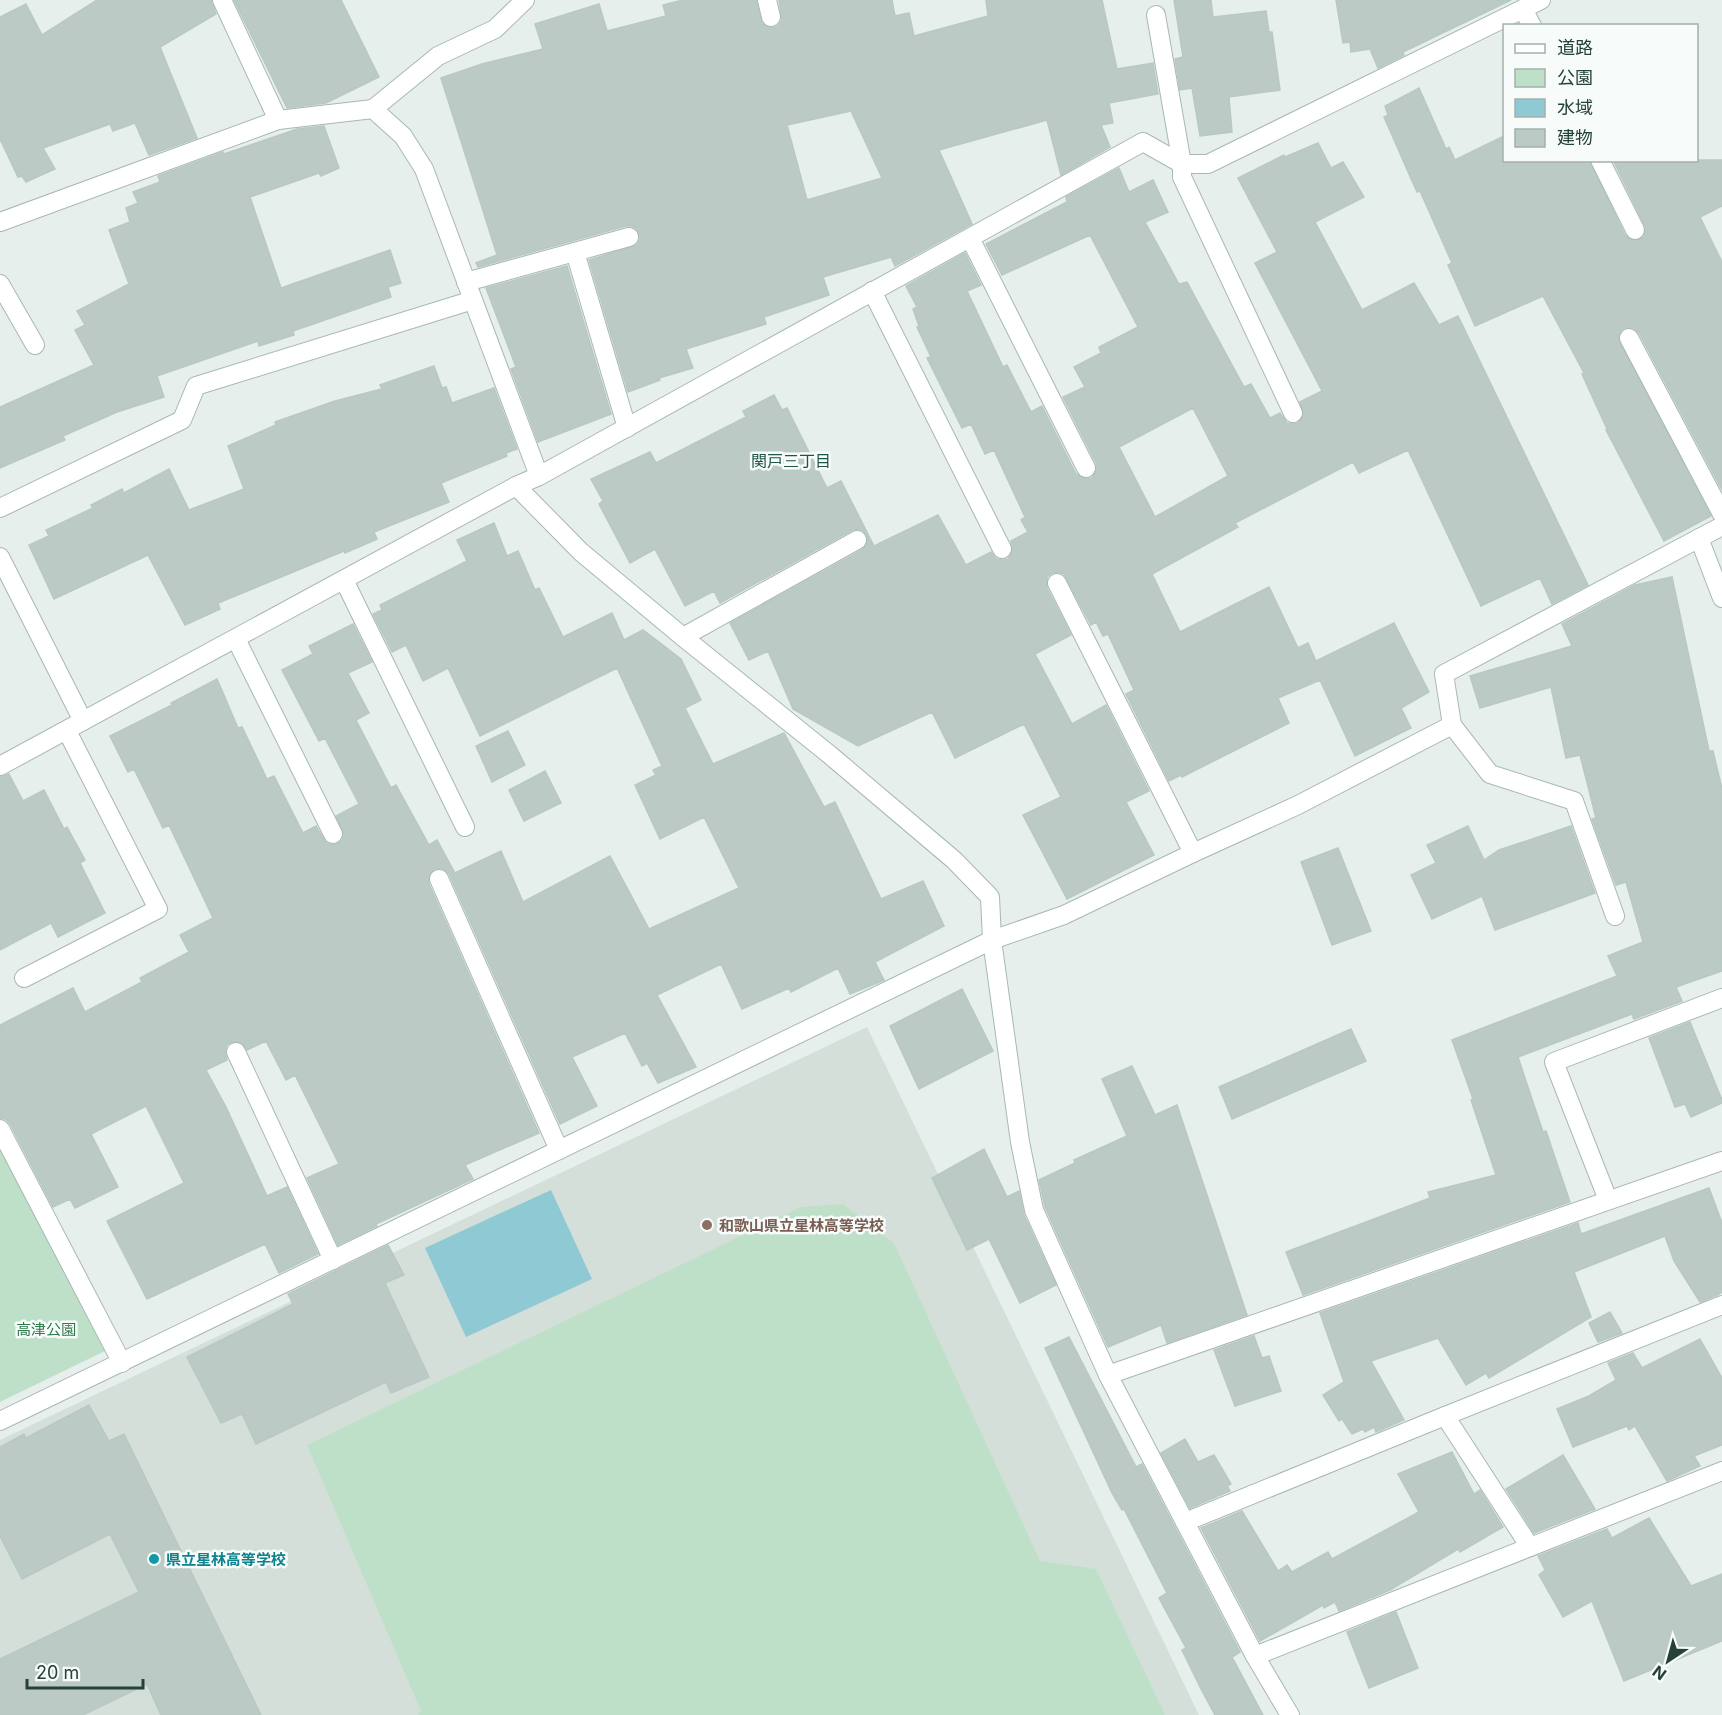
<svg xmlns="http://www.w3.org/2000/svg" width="1722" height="1715" font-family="Inter,'Noto Sans JP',sans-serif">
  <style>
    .built { fill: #d4dfda }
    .green { fill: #bfe0c8 }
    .water { fill: #8ec9d4 }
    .building { fill: #bbcac4; stroke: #b8c9c2; stroke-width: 1.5; fill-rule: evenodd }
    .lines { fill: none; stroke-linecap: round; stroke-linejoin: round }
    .service-casing { stroke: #a8b8b2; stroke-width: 20 }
    .minor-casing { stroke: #a8b8b2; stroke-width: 20 }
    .service { stroke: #fff; stroke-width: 18 }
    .minor { stroke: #fff; stroke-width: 18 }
    .education-dot { fill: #8d6e63; stroke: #f7fbf9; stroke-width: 2 }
    .culture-dot { fill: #0f9aa8; stroke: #f7fbf9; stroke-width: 2 }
    .labels { text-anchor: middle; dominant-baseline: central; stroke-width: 5; stroke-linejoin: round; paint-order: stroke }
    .education-label { font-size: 15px; font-weight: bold; fill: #785e54; stroke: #f7fbf9; text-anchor: start }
    .park-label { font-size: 15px; fill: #2d7a4b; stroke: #f7fbf9 }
    .culture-label { font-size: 15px; font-weight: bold; fill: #0d838f; stroke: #f7fbf9; text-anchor: start }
    .neighbourhood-label { font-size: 16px; fill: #1f5548; stroke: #f7fbf9 }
  </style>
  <rect width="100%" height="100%" fill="#e6efeb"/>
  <polygon class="built" points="867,1027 1199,1715 0,1715 0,1440"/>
  <g class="green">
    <polygon points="0,1141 107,1350 0,1402"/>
    <polygon points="843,1204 894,1243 1040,1561 1096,1569 1165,1715 418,1715 421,1711 307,1445 801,1207"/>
  </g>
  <polygon class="water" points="551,1190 592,1279 466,1337 425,1248"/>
  <g class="building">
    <polygon points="97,0 211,0 216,14 160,47 197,138 149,155 135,123 113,131 110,124 43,148 55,169 26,182 22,176 18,177 0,139 0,17 26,4 42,35"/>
    <polygon points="234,0 341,0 379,77 326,103 287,108"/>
    <path d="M683,0H756L762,24L773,28L778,26L782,20L779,0H892L895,16L909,13L914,36L988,16L986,0H1102L1117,69L1153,63L1158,94L1109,103L1113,123L1101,125L1110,147L1061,175L1047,120L939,150L972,224L895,266L891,257L823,277L829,295L764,317L766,324L686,349L693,368L659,378L660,380L628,392L589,260L637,245L640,239L637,229L632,226H626L478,267L476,263L497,255L441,78L482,64L543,49L535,24L599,4L607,31L666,16L663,5ZM851,111L882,178L807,200L787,125Z"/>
    <polygon points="1174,0 1211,0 1213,17 1266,11 1269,32 1272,32 1280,90 1229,97 1232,132 1200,136 1192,88 1180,90 1175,59 1183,57"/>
    <polygon points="1336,0 1511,0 1403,52 1404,55 1378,68 1370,49 1351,52 1350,42 1343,43"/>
    <polygon points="1419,88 1446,149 1449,147 1455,160 1504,136 1504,160 1589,160 1625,235 1634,241 1644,237 1645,226 1613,160 1722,160 1722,206 1700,217 1722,262 1722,490 1639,333 1634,328 1624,328 1620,332 1618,338 1711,516 1664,541 1606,430 1607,429 1582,374 1584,373 1543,296 1475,326 1448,265 1452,263 1420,191 1417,192 1384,117 1388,115 1385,106"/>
    <polygon points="324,126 339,168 321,176 319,173 250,197 281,288 390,250 401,283 388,287 391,297 293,331 294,335 259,346 258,341 157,376 164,397 117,412 63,436 65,440 0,468 0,407 94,365 75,330 85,325 77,311 129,284 109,230 130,222 126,208 138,203 133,192 160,182 158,176 223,152 224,154 297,129"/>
    <path d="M1318,143L1331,168L1343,162L1364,197L1315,222L1362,310L1414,283L1439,325L1458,316L1588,585L1552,604L1540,578L1481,606L1408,450L1359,473L1353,462L1235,523L1238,527L1152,574L1180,632L1269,587L1298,648L1308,643L1316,661L1394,623L1429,692L1401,708L1411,728L1355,756L1320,680L1278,698L1289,723L1182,777L1181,775L1169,781L1126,694L1134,690L1108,634L1103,636L1096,622L1091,625L1064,574L1058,572L1052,573L1047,577V588L1071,635L1035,654L1072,724L1106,705L1149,791L1126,802L1154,855L1067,899L1023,815L1061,797L1024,724L955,758L932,712L858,746L793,709L768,651L749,660L730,623L862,550L868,541L863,531L858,529L852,530L720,603L714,591L685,606L655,549L630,563L599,504L603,501L591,479L650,452L656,463L746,417L743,411L774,395L782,410L787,408L827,488L841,481L874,546L938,515L966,565L991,552L996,559L1002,560L1008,559L1013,550L1011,541L1028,532L1021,520L1025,517L994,450L985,454L971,424L962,428L927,358L931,357L917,327L919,326L913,309L917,307L906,286L965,253L981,285L967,291L1003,367L1007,365L1031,412L1042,406L1076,474L1085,479L1092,478L1097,469L1096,463L1063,397L1085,387L1074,367L1101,353L1099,347L1138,327L1090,235L1002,275L986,244L1067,202L1066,197L1119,168L1129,192L1153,180L1168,212L1145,222L1179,284L1187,282L1244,387L1251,384L1270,418L1280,413L1287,423L1293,424L1298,423L1304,415L1300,402L1322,391L1255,263L1277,252L1238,178L1284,155L1285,157ZM1193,408L1228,476L1155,517L1119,447Z"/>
    <polygon points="567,266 611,414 538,442 511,369 516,367 486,288"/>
    <polygon points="434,366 442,388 446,387 452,403 494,388 517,449 506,453 507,456 441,483 449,502 374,532 377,539 345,553 344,551 218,603 220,609 185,625 148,555 54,599 29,545 49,536 46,530 93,508 91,505 122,489 124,493 169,469 189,510 244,489 228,446 276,425 275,422 335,401 382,389 380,385"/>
    <polygon points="494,523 507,556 518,551 535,590 539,588 563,637 612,613 624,640 643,630 681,659 701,700 685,708 713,764 784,733 824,807 835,802 881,899 923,881 944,926 875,962 884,980 850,994 838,968 791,992 789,988 742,1009 721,964 657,995 696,1067 658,1083 647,1063 642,1066 625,1033 572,1057 597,1106 560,1124 449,874 441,868 434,869 428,877 429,884 539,1133 465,1165 473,1179 376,1224 377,1226 338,1245 307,1178 339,1164 295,1075 286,1080 266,1041 247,1050 242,1043 232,1042 227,1045 225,1050 227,1060 206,1070 226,1107 267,1196 287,1187 318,1254 279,1273 265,1244 147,1299 107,1221 184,1183 146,1106 91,1134 118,1187 75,1208 70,1199 53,1207 10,1124 6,1119 0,1118 0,1025 73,988 85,1012 142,982 140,978 189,952 180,935 213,918 169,825 163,828 134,769 128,772 110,736 172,705 171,703 217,679 238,728 242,727 267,779 274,776 303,833 316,826 326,843 332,845 337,844 342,841 344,834 336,816 359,804 325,738 319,741 282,670 313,654 309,646 353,624 372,662 348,673 369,713 356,720 391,788 396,785 429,845 437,840 455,873 501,851 523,902 610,856 649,929 739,888 704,817 660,839 635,785 656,775 653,770 662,766 617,668 480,736 448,668 423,681 406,645 392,652 373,614 382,610 380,605 467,561 457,540"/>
    <polygon points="1672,577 1709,751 1713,751 1722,789 1722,971 1676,987 1682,1001 1634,1019 1632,1014 1518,1057 1543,1132 1546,1131 1570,1202 1303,1295 1286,1252 1430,1198 1428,1192 1496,1175 1471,1100 1473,1099 1452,1040 1617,976 1608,956 1643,942 1626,882 1616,885 1592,819 1596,818 1580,755 1566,758 1551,687 1480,708 1470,676 1572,646 1562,624 1635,585"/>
    <polygon points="508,731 525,765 492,782 476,746"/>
    <polygon points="545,771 561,803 524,821 509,790"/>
    <polygon points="9,774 23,801 44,790 64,829 67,827 85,860 80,863 105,913 58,937 51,923 0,950 0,777"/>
    <polygon points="1468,826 1484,860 1499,850 1571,826 1595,893 1495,930 1482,896 1432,919 1411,875 1436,863 1427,845"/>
    <polygon points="1338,848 1371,931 1332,945 1301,862"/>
    <polygon points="962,989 993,1051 919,1089 890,1026"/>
    <polygon points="1690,1022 1722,1100 1722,1103 1691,1117 1685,1104 1675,1107 1649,1038"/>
    <polygon points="1351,1029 1366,1061 1232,1119 1219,1087"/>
    <polygon points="1132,1066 1155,1115 1177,1105 1247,1315 1167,1343 1161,1325 1108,1347 1045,1207 1039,1180 1075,1163 1074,1160 1127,1136 1102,1079"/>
    <polygon points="984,1149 1007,1197 1019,1191 1024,1215 1056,1285 1020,1303 989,1239 967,1250 932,1178"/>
    <polygon points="1709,1188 1722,1223 1722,1292 1719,1294 1700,1302 1674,1261 1665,1236 1574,1272 1591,1317 1489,1378 1486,1373 1466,1385 1438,1338 1371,1361 1404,1420 1376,1432 1374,1427 1365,1432 1363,1429 1352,1434 1342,1419 1339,1421 1323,1395 1344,1382 1320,1313 1578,1223 1581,1234"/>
    <polygon points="388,1245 404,1275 385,1283 429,1377 391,1393 386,1382 256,1444 242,1414 221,1423 187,1357 293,1304 288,1294"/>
    <polygon points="1610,1312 1622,1333 1598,1342 1589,1323"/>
    <polygon points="1254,1336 1262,1358 1269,1356 1281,1391 1235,1406 1214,1350"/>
    <polygon points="1069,1337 1136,1467 1142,1464 1240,1652 1232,1657 1263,1715 1215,1715 1201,1689 1182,1650 1186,1648 1159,1598 1167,1593 1124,1509 1122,1510 1112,1493 1045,1348"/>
    <polygon points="1700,1339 1722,1378 1722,1445 1694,1456 1700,1466 1667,1481 1635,1426 1629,1430 1627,1426 1573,1447 1557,1409 1589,1396 1616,1380 1608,1363 1633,1353 1642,1368"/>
    <polygon points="89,1405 109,1441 124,1434 261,1715 161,1715 147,1684 83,1715 0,1715 0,1659 139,1592 110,1534 22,1579 0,1536 0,1447 24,1434 26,1438"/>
    <polygon points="1185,1439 1198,1462 1214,1455 1231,1484 1227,1486 1230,1491 1190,1508 1161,1453"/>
    <polygon points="1452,1452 1474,1494 1480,1490 1503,1527 1460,1552 1458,1549 1390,1590 1339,1611 1335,1602 1324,1608 1323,1605 1260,1641 1201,1528 1242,1511 1278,1571 1287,1565 1292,1572 1328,1552 1332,1559 1419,1512 1398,1474"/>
    <polygon points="1563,1455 1595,1509 1534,1533 1506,1489"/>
    <polygon points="1649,1518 1691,1586 1722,1574 1722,1641 1624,1681 1592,1601 1563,1617 1539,1575 1545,1570 1538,1556 1607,1529 1612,1538"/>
    <polygon points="1396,1612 1418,1668 1369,1688 1347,1632"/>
  </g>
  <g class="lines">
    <g class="service-casing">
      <g id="service">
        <polyline points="575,252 627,428"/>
        <polyline points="466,282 629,237"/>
        <polyline points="0,284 35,345"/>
        <polyline points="236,1052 333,1260"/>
        <polyline points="0,1129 122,1363"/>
      </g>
    </g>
    <g class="minor-casing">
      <g id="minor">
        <polyline points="222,0 278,120"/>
        <polyline points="767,0 771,17"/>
        <polyline points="1523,9 1532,26"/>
        <polyline points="1156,15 1182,164 1182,177 1293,413"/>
        <polyline points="373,109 438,56 495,29 525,0"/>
        <polyline points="1600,160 1635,230"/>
        <polyline points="0,222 278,120 373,109 403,136 424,169 539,476"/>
        <polyline points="970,238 1086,468"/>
        <polyline points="872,291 1002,549"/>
        <polyline points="1629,338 1722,514"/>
        <polyline points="516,486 581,552 683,637 830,755 954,860 990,897 992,940 1020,1142 1034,1210 1108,1375 1255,1656 1290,1715"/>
        <polyline points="0,508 182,420 196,386 473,300"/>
        <polyline points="1699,538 1722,598"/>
        <polyline points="0,557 83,721"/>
        <polyline points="344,580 465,827"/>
        <polyline points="1057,583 1193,853"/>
        <polyline points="683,637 857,540"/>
        <polyline points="236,639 333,834"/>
        <polyline points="1452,725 1490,774 1574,801 1615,916"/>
        <polyline points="0,766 516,486 539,476 1143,142 1182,164 1208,164 1541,0"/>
        <polyline points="439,879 559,1150"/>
        <polyline points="24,978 158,909 67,731"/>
        <polyline points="1608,1200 1554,1062 1722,998"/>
        <polyline points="1108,1375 1722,1161"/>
        <polyline points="1445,1416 1722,1305"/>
        <polyline points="0,1421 992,940 1064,915 1193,853 1298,805 1452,725 1444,674 1722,526"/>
        <polyline points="1185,1522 1445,1416 1530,1547"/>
        <polyline points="1255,1656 1722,1471"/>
      </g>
    </g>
    <use href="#service" class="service"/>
    <use href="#minor" class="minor"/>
  </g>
  <circle class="education-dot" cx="707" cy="1225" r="6"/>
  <circle class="culture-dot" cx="154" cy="1559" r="6"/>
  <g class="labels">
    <g class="education-label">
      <text x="719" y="1225">和歌山県立星林高等学校</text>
    </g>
    <g class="park-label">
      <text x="46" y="1329">高津公園</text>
    </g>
    <g class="culture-label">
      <text x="166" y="1559">県立星林高等学校</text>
    </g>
    <g class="neighbourhood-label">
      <text x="791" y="461">関戸三丁目</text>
    </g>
  </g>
  <rect x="1503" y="24" width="195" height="138" fill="#f7fbf9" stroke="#a3b1ad" stroke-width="1.5"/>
  <rect x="1515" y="44" width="30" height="9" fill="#ffffff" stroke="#a3b1ad" stroke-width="1.5"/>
  <text x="1557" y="54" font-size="18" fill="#24423a">道路</text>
  <rect x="1515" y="69" width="30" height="18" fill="#bfe0c8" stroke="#a3b1ad" stroke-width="1.5"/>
  <text x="1557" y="84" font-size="18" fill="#24423a">公園</text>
  <rect x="1515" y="99" width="30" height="18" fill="#8ec9d4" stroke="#a3b1ad" stroke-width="1.5"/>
  <text x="1557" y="114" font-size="18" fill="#24423a">水域</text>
  <rect x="1515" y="129" width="30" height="18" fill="#bbcac4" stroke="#a3b1ad" stroke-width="1.5"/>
  <text x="1557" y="144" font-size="18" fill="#24423a">建物</text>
  <g transform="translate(1668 1661) rotate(216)" stroke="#f7fbf9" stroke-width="4.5" paint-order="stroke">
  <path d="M0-4.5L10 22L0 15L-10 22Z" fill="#24423a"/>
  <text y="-9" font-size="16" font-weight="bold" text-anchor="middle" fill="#24423a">N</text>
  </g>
  <path d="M27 1679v9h116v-9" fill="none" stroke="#24423a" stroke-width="3"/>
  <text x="36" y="1679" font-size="18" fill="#24423a" stroke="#f7fbf9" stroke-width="4.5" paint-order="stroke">20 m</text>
</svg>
